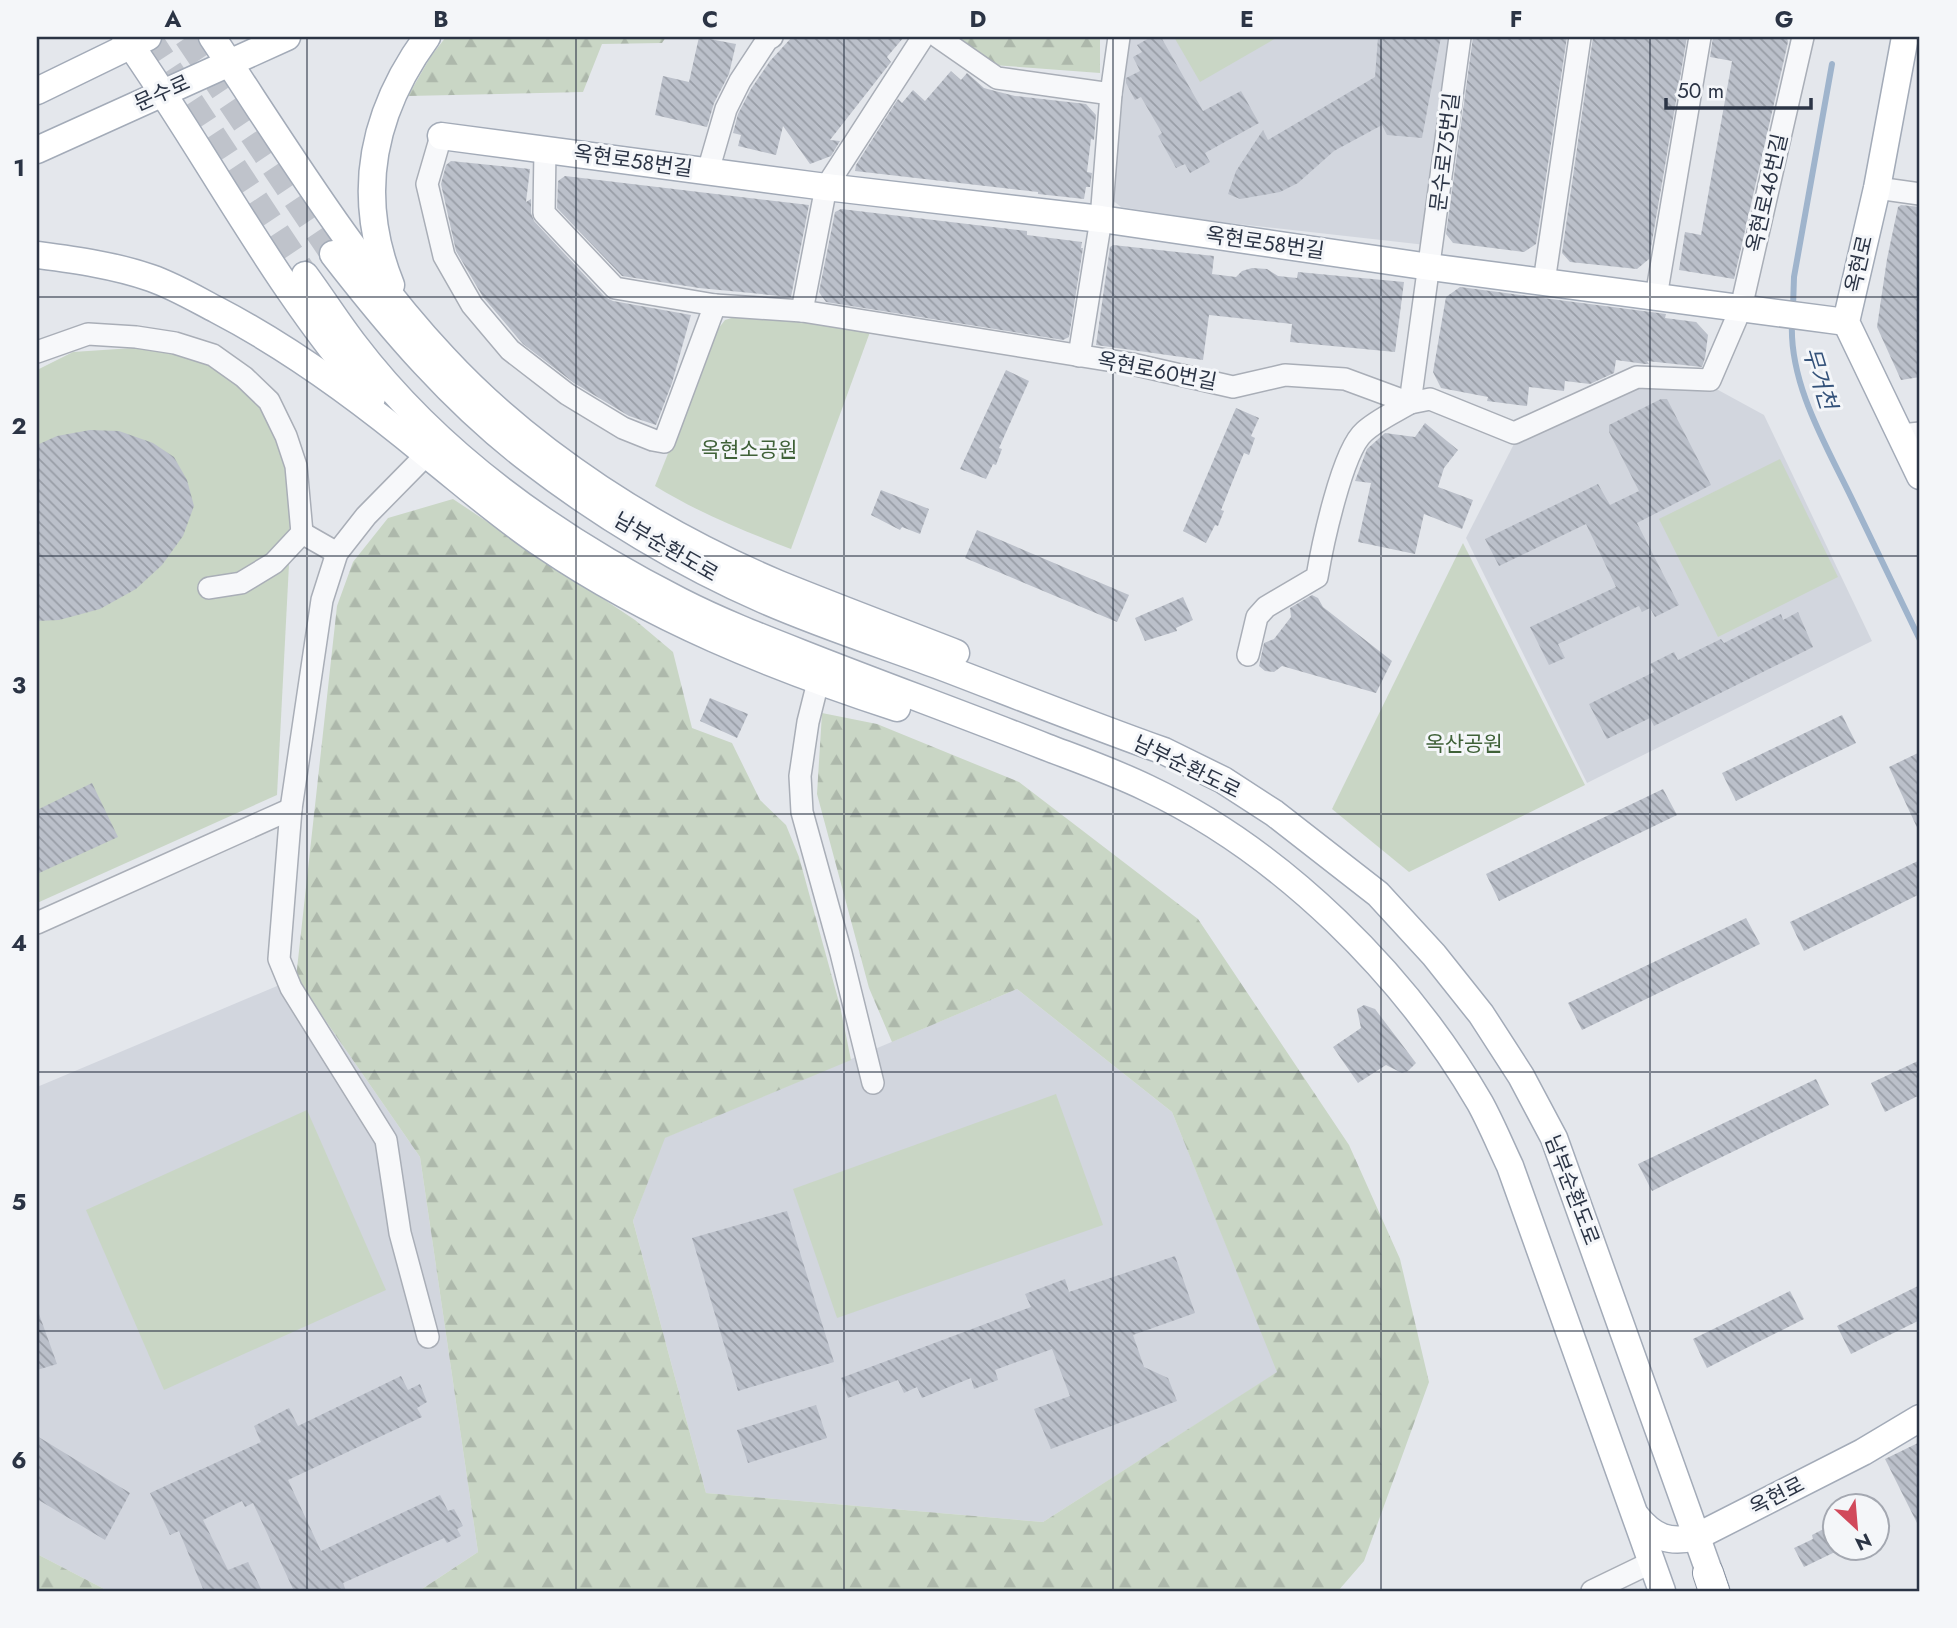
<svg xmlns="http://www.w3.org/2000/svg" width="1957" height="1628" font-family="Jost,'Noto Sans KR',sans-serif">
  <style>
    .built { fill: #d2d6de }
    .forest { fill: url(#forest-firs) }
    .park { fill: #c9d6c5 }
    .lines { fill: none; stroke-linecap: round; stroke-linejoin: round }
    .stream { stroke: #9fb4cc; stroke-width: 6 }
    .building { fill: url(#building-back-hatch) }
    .major-tunnel { stroke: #bfc3cb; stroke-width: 26; stroke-dasharray: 26 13; stroke-linecap: butt }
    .minor-casing { stroke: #a9aeb7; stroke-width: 24 }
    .major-casing { stroke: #a3abb8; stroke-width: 29 }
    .highway-casing { stroke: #8b94a3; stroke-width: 32 }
    .minor { stroke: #f7f8fa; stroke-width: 21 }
    .major { stroke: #fff; stroke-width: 26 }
    .highway { stroke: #fff; stroke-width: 30 }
    .grid { fill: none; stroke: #2b3445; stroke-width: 2; stroke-opacity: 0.55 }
    .labels { text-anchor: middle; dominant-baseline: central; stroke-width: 6; stroke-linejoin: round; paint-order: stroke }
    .street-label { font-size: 21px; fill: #2b3445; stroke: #f4f6f9 }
    .park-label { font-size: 21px; fill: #3f6138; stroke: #f4f6f9 }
    .water-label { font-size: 23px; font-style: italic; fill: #34527a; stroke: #f4f6f9 }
    .neatline { fill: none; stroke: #2b3445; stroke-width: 2.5 }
    .grid-label { font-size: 23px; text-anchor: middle; font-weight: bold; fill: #2b3445 }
  </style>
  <defs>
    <pattern id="forest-firs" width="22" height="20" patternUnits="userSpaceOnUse" patternTransform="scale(1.75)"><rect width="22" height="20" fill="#c9d6c5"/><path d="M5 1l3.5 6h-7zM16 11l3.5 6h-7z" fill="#adb8ab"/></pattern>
    <pattern id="building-back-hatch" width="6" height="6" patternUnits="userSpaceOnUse" patternTransform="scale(1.75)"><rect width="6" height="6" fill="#bbc0ca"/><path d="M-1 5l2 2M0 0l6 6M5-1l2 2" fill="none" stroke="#989da6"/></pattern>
  </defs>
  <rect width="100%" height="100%" fill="#e4e7ec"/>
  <g class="built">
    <polygon points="1128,37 1451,37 1426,245 1220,222 1121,207 1111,199 1119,91"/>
    <polygon points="1639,384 1709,385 1764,415 1872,641 1587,783 1466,538 1517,438"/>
    <polygon points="296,978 420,1157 478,1552 419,1591 108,1591 37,1554 37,1087"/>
    <polygon points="1017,989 1172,1112 1278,1372 1043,1522 706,1493 633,1221 664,1138"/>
  </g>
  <g class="forest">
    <polygon points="446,37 666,37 662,43 602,44 583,92 408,96 431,56"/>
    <polygon points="954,37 1100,37 1100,73 993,65"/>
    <polygon points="453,499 635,620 673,652 692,728 732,743 760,800 786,825 799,857 840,1006 851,1060 665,1138 633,1221 706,1493 1043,1522 1277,1372 1172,1112 1017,989 892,1042 869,988 817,794 822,713 877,724 1019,782 1198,919 1349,1145 1400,1259 1429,1382 1364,1561 1338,1591 419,1591 478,1552 420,1157 296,978 337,606 353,562 388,518"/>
    <polygon points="37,1554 108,1591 37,1591"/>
  </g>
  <g class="park">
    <polygon points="1174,37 1278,37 1200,82"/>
    <path d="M738,316L805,321L870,332L791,549C744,531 699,513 655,486L718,329L725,320Z"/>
    <polygon points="148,347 195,356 233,375 276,429 291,471 289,564 277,795 37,903 37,370 73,352"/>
    <polygon points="1780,459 1838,577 1718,637 1659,519"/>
    <polygon points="1463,543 1585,785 1409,872 1332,809"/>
    <polygon points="1056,1094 1103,1225 837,1318 793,1189"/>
    <polygon points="307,1110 386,1290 164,1390 86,1210"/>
  </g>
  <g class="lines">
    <g class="stream">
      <polyline points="1793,307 1794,277 1832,64"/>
      <path d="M1792,322C1789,384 1826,445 1852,499C1875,546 1897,593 1920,640"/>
    </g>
  </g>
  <g class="building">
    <polygon points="699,37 736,44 729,74 714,103 707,127 655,115 663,76 689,82"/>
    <polygon points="792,37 904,37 887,57 891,62 830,140 840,141 831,156 810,164 783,126 776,155 738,146 741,135 733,133 738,114 751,89 770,61"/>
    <polygon points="1151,37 1161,37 1203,111 1241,91 1259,123 1205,153 1210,162 1190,173 1185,164 1176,168 1158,136 1162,133 1141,97 1135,100 1126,83 1126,78 1140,71 1133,57 1142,52 1137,45"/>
    <polygon points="1378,37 1441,37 1422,138 1387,135 1382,125 1334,151 1298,183 1280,192 1240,199 1228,194 1236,171 1263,130 1268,140 1375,77"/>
    <polygon points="1473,37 1567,37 1536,244 1524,252 1453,243 1446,234"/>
    <polygon points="1593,37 1687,37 1649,259 1637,269 1570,262 1562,253"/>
    <polygon points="1713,37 1787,37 1788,42 1734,279 1679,270 1685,232 1701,235 1732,61 1710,57"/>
    <polygon points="951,71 961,80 967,73 984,88 995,91 1015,96 1086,104 1096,115 1094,140 1091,139 1087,172 1092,173 1090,187 1086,187 1084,199 1038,194 1038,192 855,171 856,165 898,99 902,103 913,90 925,101"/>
    <polygon points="451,161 530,169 526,202 531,199 531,213 534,221 605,297 613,301 691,315 672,383 656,425 629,416 574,383 523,344 483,297 456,251 441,184 446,165"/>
    <polygon points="565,176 809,205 791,297 699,288 622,276 557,208 558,181"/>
    <polygon points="1901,205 1920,207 1920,377 1901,380 1877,327 1887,259 1898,207"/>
    <polygon points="841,209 1027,231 1027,235 1082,242 1081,248 1083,248 1069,337 1063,340 826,302 819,292 835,212"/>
    <polygon points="1113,245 1214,256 1212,274 1236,277 1242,271 1252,268 1267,269 1278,276 1297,278 1298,272 1404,282 1395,352 1290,342 1292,324 1209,315 1203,360 1096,345 1110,247"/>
    <polygon points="1460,287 1666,314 1665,318 1696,322 1708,335 1705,358 1702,367 1647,361 1649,364 1645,364 1616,360 1614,373 1590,384 1565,381 1564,391 1529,387 1527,406 1487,401 1488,397 1441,388 1433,372 1446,297"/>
    <polygon points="1006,370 1029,381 999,448 1002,449 996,465 993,464 986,479 960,469"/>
    <polygon points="1661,399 1667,399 1711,485 1637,523 1679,605 1655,617 1650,608 1642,612 1639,606 1558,644 1565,658 1549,665 1530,627 1616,587 1586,524 1499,566 1485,539 1598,484 1610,505 1639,491 1609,432 1609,425"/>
    <polygon points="1236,408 1259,418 1251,436 1255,438 1249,455 1244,453 1221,510 1224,511 1218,526 1215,525 1206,543 1183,531"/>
    <polygon points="1425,423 1458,450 1444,468 1438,487 1473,500 1462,529 1424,514 1415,554 1358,542 1371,483 1355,481 1367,449 1385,433 1415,437"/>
    <polygon points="90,430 119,431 153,443 174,457 187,480 194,506 183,536 162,565 136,589 100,609 59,620 37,621 37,445 57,436"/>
    <polygon points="881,490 929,509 920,534 902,527 900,530 871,515"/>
    <polygon points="977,530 1129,595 1117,622 965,558"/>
    <polygon points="1312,595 1318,598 1323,607 1392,661 1376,693 1282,666 1274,672 1265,671 1259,666 1264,643 1274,639 1291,617 1290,608"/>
    <polygon points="1183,597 1193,620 1176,628 1177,631 1145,641 1135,618"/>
    <polygon points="1798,612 1813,647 1654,726 1650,718 1607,739 1589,704 1654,672 1650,664 1674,652 1678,660 1721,639 1724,643 1781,614 1783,620"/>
    <polygon points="710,698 748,714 737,738 700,721"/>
    <polygon points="1842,715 1856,743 1736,801 1722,773"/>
    <polygon points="1920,752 1920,834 1889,767"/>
    <polygon points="92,783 118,837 37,874 37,810"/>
    <polygon points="1663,789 1677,815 1499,901 1486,874"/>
    <polygon points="1920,860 1920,894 1804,951 1790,922"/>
    <polygon points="1746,918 1760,944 1582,1030 1568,1003"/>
    <polygon points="1364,1005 1375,1009 1416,1063 1408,1071 1402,1073 1386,1065 1358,1083 1333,1047 1361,1028 1357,1009"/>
    <polygon points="1920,1060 1920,1095 1885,1112 1871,1083"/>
    <polygon points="1816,1079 1829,1105 1652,1191 1638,1164"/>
    <polygon points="787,1211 834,1362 738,1391 692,1238"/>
    <polygon points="1175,1256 1195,1313 1133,1335 1144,1367 1168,1378 1177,1401 1051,1449 1034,1409 1070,1396 1052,1349 995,1370 998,1380 974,1389 971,1378 922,1398 917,1387 904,1393 898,1380 848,1398 841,1378 1031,1307 1025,1294 1065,1279 1069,1292"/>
    <polygon points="1920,1285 1920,1320 1851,1354 1837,1326"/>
    <polygon points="1790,1291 1804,1319 1707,1368 1693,1339"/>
    <polygon points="39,1314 57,1364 37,1370 37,1315"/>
    <polygon points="401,1376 408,1390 420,1384 427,1402 417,1408 422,1417 288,1480 321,1551 440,1495 448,1511 454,1509 463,1526 457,1529 461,1536 447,1543 444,1538 343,1583 346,1591 294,1591 253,1503 245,1507 242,1501 203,1520 228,1570 248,1562 262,1591 208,1591 203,1589 179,1531 170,1535 150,1493 261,1442 254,1426 289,1408 298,1426"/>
    <polygon points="816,1405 827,1438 748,1463 737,1430"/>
    <polygon points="37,1436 130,1493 105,1540 37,1499"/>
    <polygon points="1920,1442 1920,1529 1885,1459"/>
    <polygon points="1835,1523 1835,1552 1804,1567 1794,1548 1813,1539 1812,1535"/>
  </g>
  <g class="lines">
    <g class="major-tunnel">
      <polyline points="148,37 305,275"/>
      <polyline points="187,37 333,254"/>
    </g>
    <g class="minor-casing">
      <g id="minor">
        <polyline points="938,37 997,78 1111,94"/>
        <polyline points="441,136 427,184 444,256 472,305 510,350 567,394 623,428 653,440 664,442 715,305"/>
        <polyline points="545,150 544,213 615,288 715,305 802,311 1132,364 1233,387 1285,375 1345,379 1410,403 1430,399 1514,433 1637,377 1710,380 1741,308 1803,37"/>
        <polyline points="708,171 726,109 740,81 767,40 772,37"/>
        <polyline points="1877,188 1920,194"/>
        <polyline points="1544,282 1580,37"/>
        <polyline points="1656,297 1700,37"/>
        <polyline points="802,311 826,187 923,37"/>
        <polyline points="37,352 88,334 136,337 175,343 213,355 244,377 269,401 286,436 296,466 302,533 274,563 241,583 209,588"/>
        <polyline points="1079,356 1101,219 1111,94 1119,37"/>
        <polyline points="1410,403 1460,37"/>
        <polyline points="1901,435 1920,433"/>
        <polyline points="427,454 366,516 337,553 322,600 291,809 279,959 291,988 386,1140 400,1233 428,1337"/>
        <polyline points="302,533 337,553"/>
        <path d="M1248,655L1257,617L1266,607L1317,577C1322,547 1342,451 1364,432C1377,420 1395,412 1410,403"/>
        <polyline points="818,682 808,722 800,776 802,812 841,953 873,1083"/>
        <polyline points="37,923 291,809"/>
        <polyline points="1592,1591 1652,1562"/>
      </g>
    </g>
    <g class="major-casing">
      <g id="major">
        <path d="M125,37C209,156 275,288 372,398"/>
        <path d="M212,37C284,145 355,263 444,358C534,455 658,533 779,584C838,608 897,630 956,653"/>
        <polyline points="1905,37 1877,188 1846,322 1920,476"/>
        <polyline points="37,91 148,37"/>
        <polyline points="441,136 826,187 1101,219 1430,267 1846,322"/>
        <polyline points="37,150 287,37"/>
        <path d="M333,254C392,330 453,402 529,460C599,514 683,565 764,600C821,625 880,644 937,665C1013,694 1088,724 1164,751L1223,780L1274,813L1378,894L1434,955L1481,1014L1521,1076L1554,1138L1716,1591"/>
        <path d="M37,255C75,260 114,265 151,278C174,286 196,299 217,310C292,349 361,400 426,454C465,485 501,517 543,545C652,619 772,667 897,708"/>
        <path d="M305,275C322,298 337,322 354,344C439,456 556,538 680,601C719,621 760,637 801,653C882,685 965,715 1046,747C1080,760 1114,772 1147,788C1282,852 1405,974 1480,1103C1491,1123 1500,1145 1510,1166L1662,1591"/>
        <path d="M391,285C355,196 371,114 427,37"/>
        <path d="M1636,1516C1653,1537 1669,1544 1696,1537L1863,1452L1920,1418"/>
      </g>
    </g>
    <g class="highway-casing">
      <polyline id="highway" points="1708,1573 1714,1591"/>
    </g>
    <use href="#minor" class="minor"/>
    <use href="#major" class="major"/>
    <use href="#highway" class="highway"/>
  </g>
  <path class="grid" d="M307,37V1591M576,37V1591M844,37V1591M1113,37V1591M1381,37V1591M1650,37V1591M37,297H1920M37,556H1920M37,814H1920M37,1072H1920M37,1331H1920"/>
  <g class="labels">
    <g class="street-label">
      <text transform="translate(162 93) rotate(-24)">문수로</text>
      <text transform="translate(1445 152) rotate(-83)">문수로75번길</text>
      <text transform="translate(633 161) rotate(8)">옥현로58번길</text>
      <text transform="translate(1767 193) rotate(-77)">옥현로46번길</text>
      <text transform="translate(1265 243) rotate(8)">옥현로58번길</text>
      <text transform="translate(1859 264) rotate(-77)">옥현로</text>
      <text transform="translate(1157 371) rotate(11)">옥현로60번길</text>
      <text transform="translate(666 547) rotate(30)">남부순환도로</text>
      <text transform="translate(1187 767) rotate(26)">남부순환도로</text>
      <text transform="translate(1572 1190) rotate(69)">남부순환도로</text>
      <text transform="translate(1777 1496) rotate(-27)">옥현로</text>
    </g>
    <g class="park-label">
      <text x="749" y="450">옥현소공원</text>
      <text x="1464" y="744">옥산공원</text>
    </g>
    <g class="water-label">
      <text transform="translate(1820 378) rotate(73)">무거천</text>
    </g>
  </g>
  <rect width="1957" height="1628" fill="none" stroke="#f4f6f9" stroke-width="77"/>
  <g transform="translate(1856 1527) rotate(154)"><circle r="33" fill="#f4f6f9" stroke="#a4a8b1" stroke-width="2"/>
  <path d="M0-5L12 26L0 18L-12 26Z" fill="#d1495b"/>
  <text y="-10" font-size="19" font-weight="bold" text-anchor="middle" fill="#2b3445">N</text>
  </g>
  <path d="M1666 98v10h145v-10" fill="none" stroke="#2b3445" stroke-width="3.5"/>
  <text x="1677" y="98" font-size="21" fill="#2b3445" stroke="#f4f6f9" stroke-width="5" paint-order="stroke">50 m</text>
  <rect x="38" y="38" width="1880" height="1552" class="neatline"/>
  <g class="grid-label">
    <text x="173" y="27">A</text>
    <text x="441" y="27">B</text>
    <text x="710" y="27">C</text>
    <text x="978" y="27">D</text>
    <text x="1247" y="27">E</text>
    <text x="1516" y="27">F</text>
    <text x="1784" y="27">G</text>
    <text x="19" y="176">1</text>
    <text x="19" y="434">2</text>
    <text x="19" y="693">3</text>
    <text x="19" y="951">4</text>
    <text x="19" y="1210">5</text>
    <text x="19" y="1468">6</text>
  </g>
</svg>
